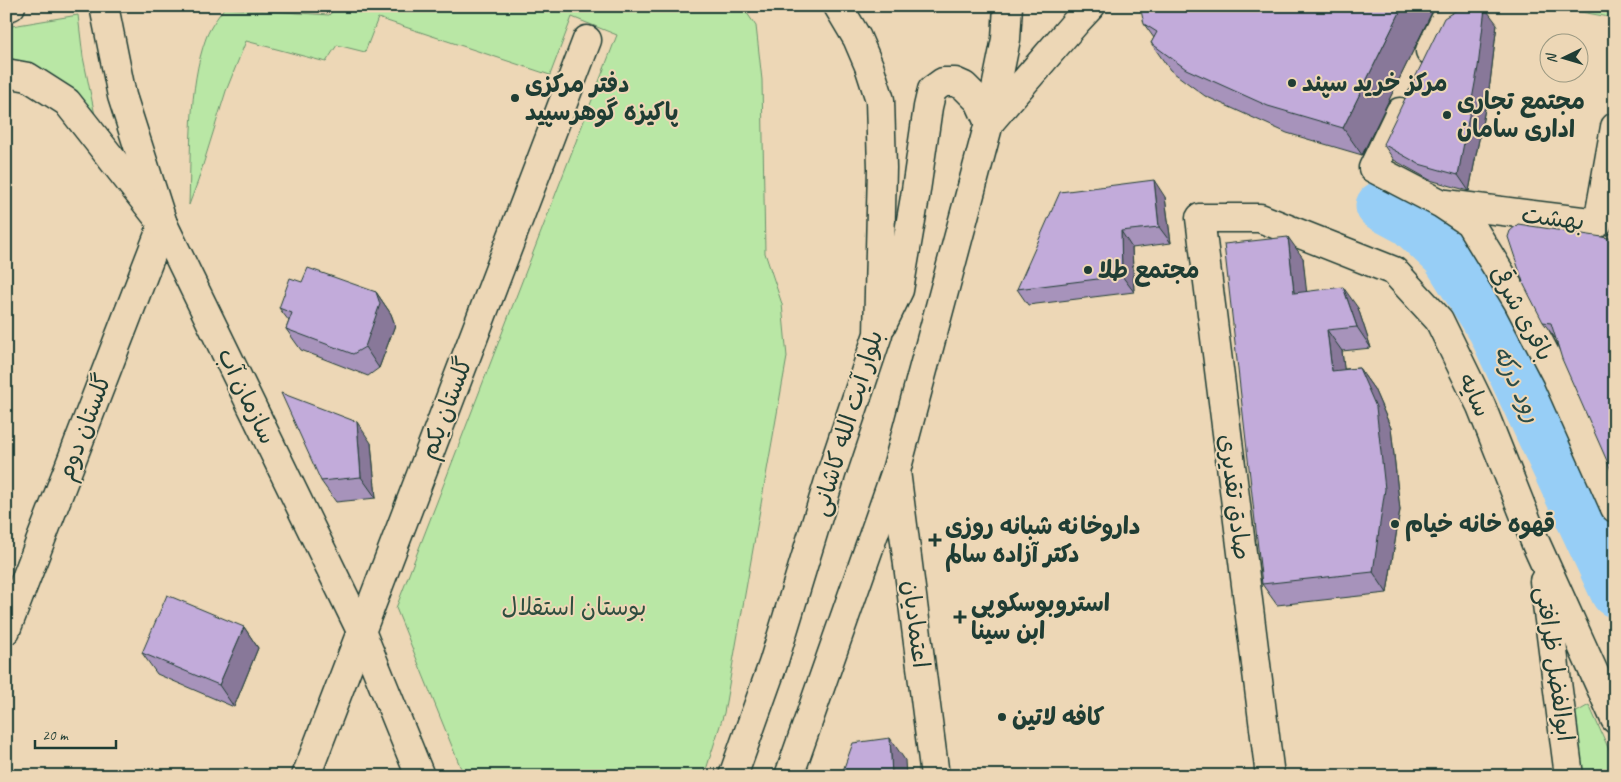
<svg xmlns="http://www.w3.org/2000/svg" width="1621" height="782" font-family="Caveat,'Playpen Sans Arabic',sans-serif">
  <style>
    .green { fill: #b9e7a5; stroke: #6c926c }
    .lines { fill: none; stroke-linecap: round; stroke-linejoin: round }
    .river { stroke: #97cef6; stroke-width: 49 }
    .street-casing { stroke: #1f3d34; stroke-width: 31 }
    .secondary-casing { stroke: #1f3d34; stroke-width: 31 }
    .primary-casing { stroke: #1f3d34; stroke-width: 31 }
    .highway-casing { stroke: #1f3d34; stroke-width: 31 }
    .street { stroke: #edd7b6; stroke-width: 28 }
    .secondary { stroke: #edd7b6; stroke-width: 28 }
    .primary { stroke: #edd7b6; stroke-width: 28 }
    .highway { stroke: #edd7b6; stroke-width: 28 }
    .wall { fill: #a793bb; stroke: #1f3d34 }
    .shaded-wall { fill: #887899; stroke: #1f3d34 }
    .building { fill: #c2abda; stroke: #1f3d34 }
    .poi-dot { fill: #1f3d34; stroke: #edd7b6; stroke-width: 2 }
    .labels { text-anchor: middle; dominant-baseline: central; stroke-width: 4; stroke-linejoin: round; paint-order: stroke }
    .poi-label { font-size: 24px; font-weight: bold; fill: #1f3d34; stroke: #edd7b6; text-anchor: start }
    .street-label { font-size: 24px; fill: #1f3d34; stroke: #edd7b6 }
    .park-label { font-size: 24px; fill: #2e4e3f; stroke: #edd7b6 }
    .water-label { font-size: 25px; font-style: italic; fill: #2b4c47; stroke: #edd7b6 }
  </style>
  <rect width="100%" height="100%" fill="#edd7b6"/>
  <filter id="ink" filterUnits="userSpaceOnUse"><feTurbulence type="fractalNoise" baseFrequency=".02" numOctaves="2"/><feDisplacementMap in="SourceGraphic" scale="10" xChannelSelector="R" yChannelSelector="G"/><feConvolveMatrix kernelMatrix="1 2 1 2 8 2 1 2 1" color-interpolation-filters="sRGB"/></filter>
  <g filter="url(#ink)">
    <g class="green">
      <path d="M338,6H742L756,26L762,80L765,253L782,304L787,357L724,713L704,776H464L396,608L617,35L572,17L550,75L378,18L365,52L337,45L326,62L246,41L226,91L198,181L189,205C191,152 188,87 206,38C210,27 218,17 224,8L329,15Z"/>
      <polygon points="1547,6 1615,6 1615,18"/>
      <polygon points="78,15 83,57 97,125 45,74 6,58 6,27"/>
      <polygon points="1589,705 1615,763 1615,776 1581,776 1573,714"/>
    </g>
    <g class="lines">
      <polyline class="river" points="1380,206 1410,222 1446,256 1492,329 1615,593"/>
      <g class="street-casing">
        <g id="street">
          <polyline points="1430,51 1452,6"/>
          <polyline points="1400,112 1373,168 1442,204 1469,222 1518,302 1556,375 1615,508"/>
          <polyline points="1446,204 1598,223 1615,127"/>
          <polyline points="896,471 935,776"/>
          <polyline points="1544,581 1569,776"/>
          <polyline points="6,630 163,224"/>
          <polyline points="306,776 587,40"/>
          <polyline points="1270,776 1200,218 1260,218 1394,271 1439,320 1481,406 1536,544 1615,719"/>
        </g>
      </g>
      <g class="secondary-casing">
        <polyline id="secondary" points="104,6 122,96 163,224 361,631 420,776"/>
      </g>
      <g class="primary-casing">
        <g id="primary">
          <polyline points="882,325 899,290 915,197 928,107 932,90 943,82 955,82 964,86 979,101 989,123"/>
          <polyline points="733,776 773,664 832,471 878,334 882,168 880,100 869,66 857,38 838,6"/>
          <polyline points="789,776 896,471 989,123 1006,39 1008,6"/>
        </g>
      </g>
      <g class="highway-casing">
        <g id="highway">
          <polyline points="6,7 11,6"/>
          <polyline points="6,73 28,77 67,102 163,224"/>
          <polyline points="989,123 1076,22 1091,6"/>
        </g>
      </g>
      <use href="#street" class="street"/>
      <use href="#secondary" class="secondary"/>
      <use href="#primary" class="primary"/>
      <use href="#highway" class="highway"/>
    </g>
    <g class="wall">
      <polygon points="1435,6 1362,155 1287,133 1205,96 1170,70 1151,43 1154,38 1144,24"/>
      <polygon points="1497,24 1490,83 1469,191 1430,180 1394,160 1383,144"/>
      <polygon points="1165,197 1171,243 1132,248 1134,292 1028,305 1017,289"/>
      <polygon points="1615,239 1556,339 1555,338 1543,322"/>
      <polygon points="1303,258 1306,291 1358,308 1371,348 1342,351 1344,369 1359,368 1374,389 1391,428 1400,510 1387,593 1277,605 1262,584"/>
      <polygon points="302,282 376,292 391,314 395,325 379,368 368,376 301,350 286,329 289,321 279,308"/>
      <polygon points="371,443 376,498 336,502 321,481"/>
      <polygon points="244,627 258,648 234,707 157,674 142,653"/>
    </g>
    <g class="shaded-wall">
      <polygon points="1403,6 1435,6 1362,155 1343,128"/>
      <polygon points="1485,8 1497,24 1490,83 1469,191 1458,175"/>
      <polygon points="1154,180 1165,197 1171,243 1159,227"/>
      <polygon points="1121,231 1132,248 1134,292 1122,276"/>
      <polygon points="1288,237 1303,258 1309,314 1294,293"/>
      <polygon points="1343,287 1358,308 1371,348 1357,327"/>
      <polygon points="376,292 391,314 395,325 379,368 365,347"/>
      <polygon points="1327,330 1342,351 1347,392 1332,371"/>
      <polygon points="1359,368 1374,389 1391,428 1400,510 1387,593 1373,572"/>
      <polygon points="357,422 371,443 376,498 361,477"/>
      <polygon points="244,627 258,648 234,707 219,685"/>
      <polygon points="890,738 905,760 906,776 892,776"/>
    </g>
    <g class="building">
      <polygon points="1140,6 1403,6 1343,128 1268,106 1186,69 1151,43 1157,32 1144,24"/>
      <polygon points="1460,8 1485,8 1478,67 1458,175 1419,164 1383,144 1444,18"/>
      <polygon points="1154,180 1159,227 1121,231 1122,276 1017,289 1060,192"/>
      <polygon points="1518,224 1615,239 1615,479 1562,359 1551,323 1543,322 1524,285 1508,237 1510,231"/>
      <polygon points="1288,237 1294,293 1343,287 1357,327 1327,330 1332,371 1359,368 1376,407 1385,489 1373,572 1262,584 1224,244"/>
      <polygon points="308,268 376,292 380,304 365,347 353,354 286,329 292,313 279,308 290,278 302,282"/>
      <polygon points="281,393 357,422 361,477 321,481"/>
      <polygon points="167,595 244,627 219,685 142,653"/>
      <polygon points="890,738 892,776 841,776 853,743"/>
    </g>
  </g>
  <g class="poi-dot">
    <circle cx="1292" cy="83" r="5"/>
    <circle cx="515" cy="98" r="5"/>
    <circle cx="1447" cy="115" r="5"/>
    <circle cx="1088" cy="270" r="5"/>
    <circle cx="1395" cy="524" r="5"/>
    <path d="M932.5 532.5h5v5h5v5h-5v5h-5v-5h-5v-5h5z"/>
    <path d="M957.5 609.5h5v5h5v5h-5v5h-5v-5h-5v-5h5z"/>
    <circle cx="1002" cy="717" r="5"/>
  </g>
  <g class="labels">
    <g class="poi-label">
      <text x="1302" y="83">مرکز خرید سپند</text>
      <text x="525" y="84">دفتر مرکزی<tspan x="525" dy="28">پاکیزه گوهرسپید</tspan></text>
      <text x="1457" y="101">مجتمع تجاری<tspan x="1457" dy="28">اداری سامان</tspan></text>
      <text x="1098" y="270">مجتمع طلا</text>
      <text x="1405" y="524">قهوه خانه خیام</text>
      <text x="945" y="526">داروخانه شبانه روزی<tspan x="945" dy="28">دکتر آزاده سالم</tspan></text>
      <text x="971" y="603">استروبوسکوپی<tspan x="971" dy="28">ابن سینا</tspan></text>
      <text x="1012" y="717">کافه لاتین</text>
    </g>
    <g class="street-label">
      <text transform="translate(1553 218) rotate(7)">بهشت</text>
      <text transform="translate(1522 313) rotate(61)">باقری شرقی</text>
      <text transform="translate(1475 395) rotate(65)">سایه</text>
      <text transform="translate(247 396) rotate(64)">سازمان آب</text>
      <text transform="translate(446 408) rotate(-69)">گلستان یکم</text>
      <text transform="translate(847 423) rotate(-73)">بلوار آیت الله کاشانی</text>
      <text transform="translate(84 427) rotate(-69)">گلستان دوم</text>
      <text transform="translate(1235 497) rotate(83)">صادق تقدیری</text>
      <text transform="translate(916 624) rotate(83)">اعتمادیان</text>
      <text transform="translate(1555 664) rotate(82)">ابوالفضل ظرافتی</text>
    </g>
    <g class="park-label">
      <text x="574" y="607">بوستان استقلال</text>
    </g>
    <g class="water-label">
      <text transform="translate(1517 384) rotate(65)">رود درکه</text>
    </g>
  </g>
  <rect width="1621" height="782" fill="none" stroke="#edd7b6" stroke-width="25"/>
  <rect x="12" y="12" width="1596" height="757" fill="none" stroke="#1f3d34" stroke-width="2" filter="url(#ink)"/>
  <g transform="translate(1564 58) rotate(265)"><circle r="24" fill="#edd7b6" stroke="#9b9982"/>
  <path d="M0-4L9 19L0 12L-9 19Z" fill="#1f3d34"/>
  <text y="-8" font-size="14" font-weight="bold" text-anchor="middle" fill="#1f3d34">N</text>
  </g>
  <path d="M35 740v8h81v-8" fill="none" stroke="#1f3d34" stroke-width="2.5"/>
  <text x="42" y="740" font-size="15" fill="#1f3d34" stroke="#edd7b6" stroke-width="4" paint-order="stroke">20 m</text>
</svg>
